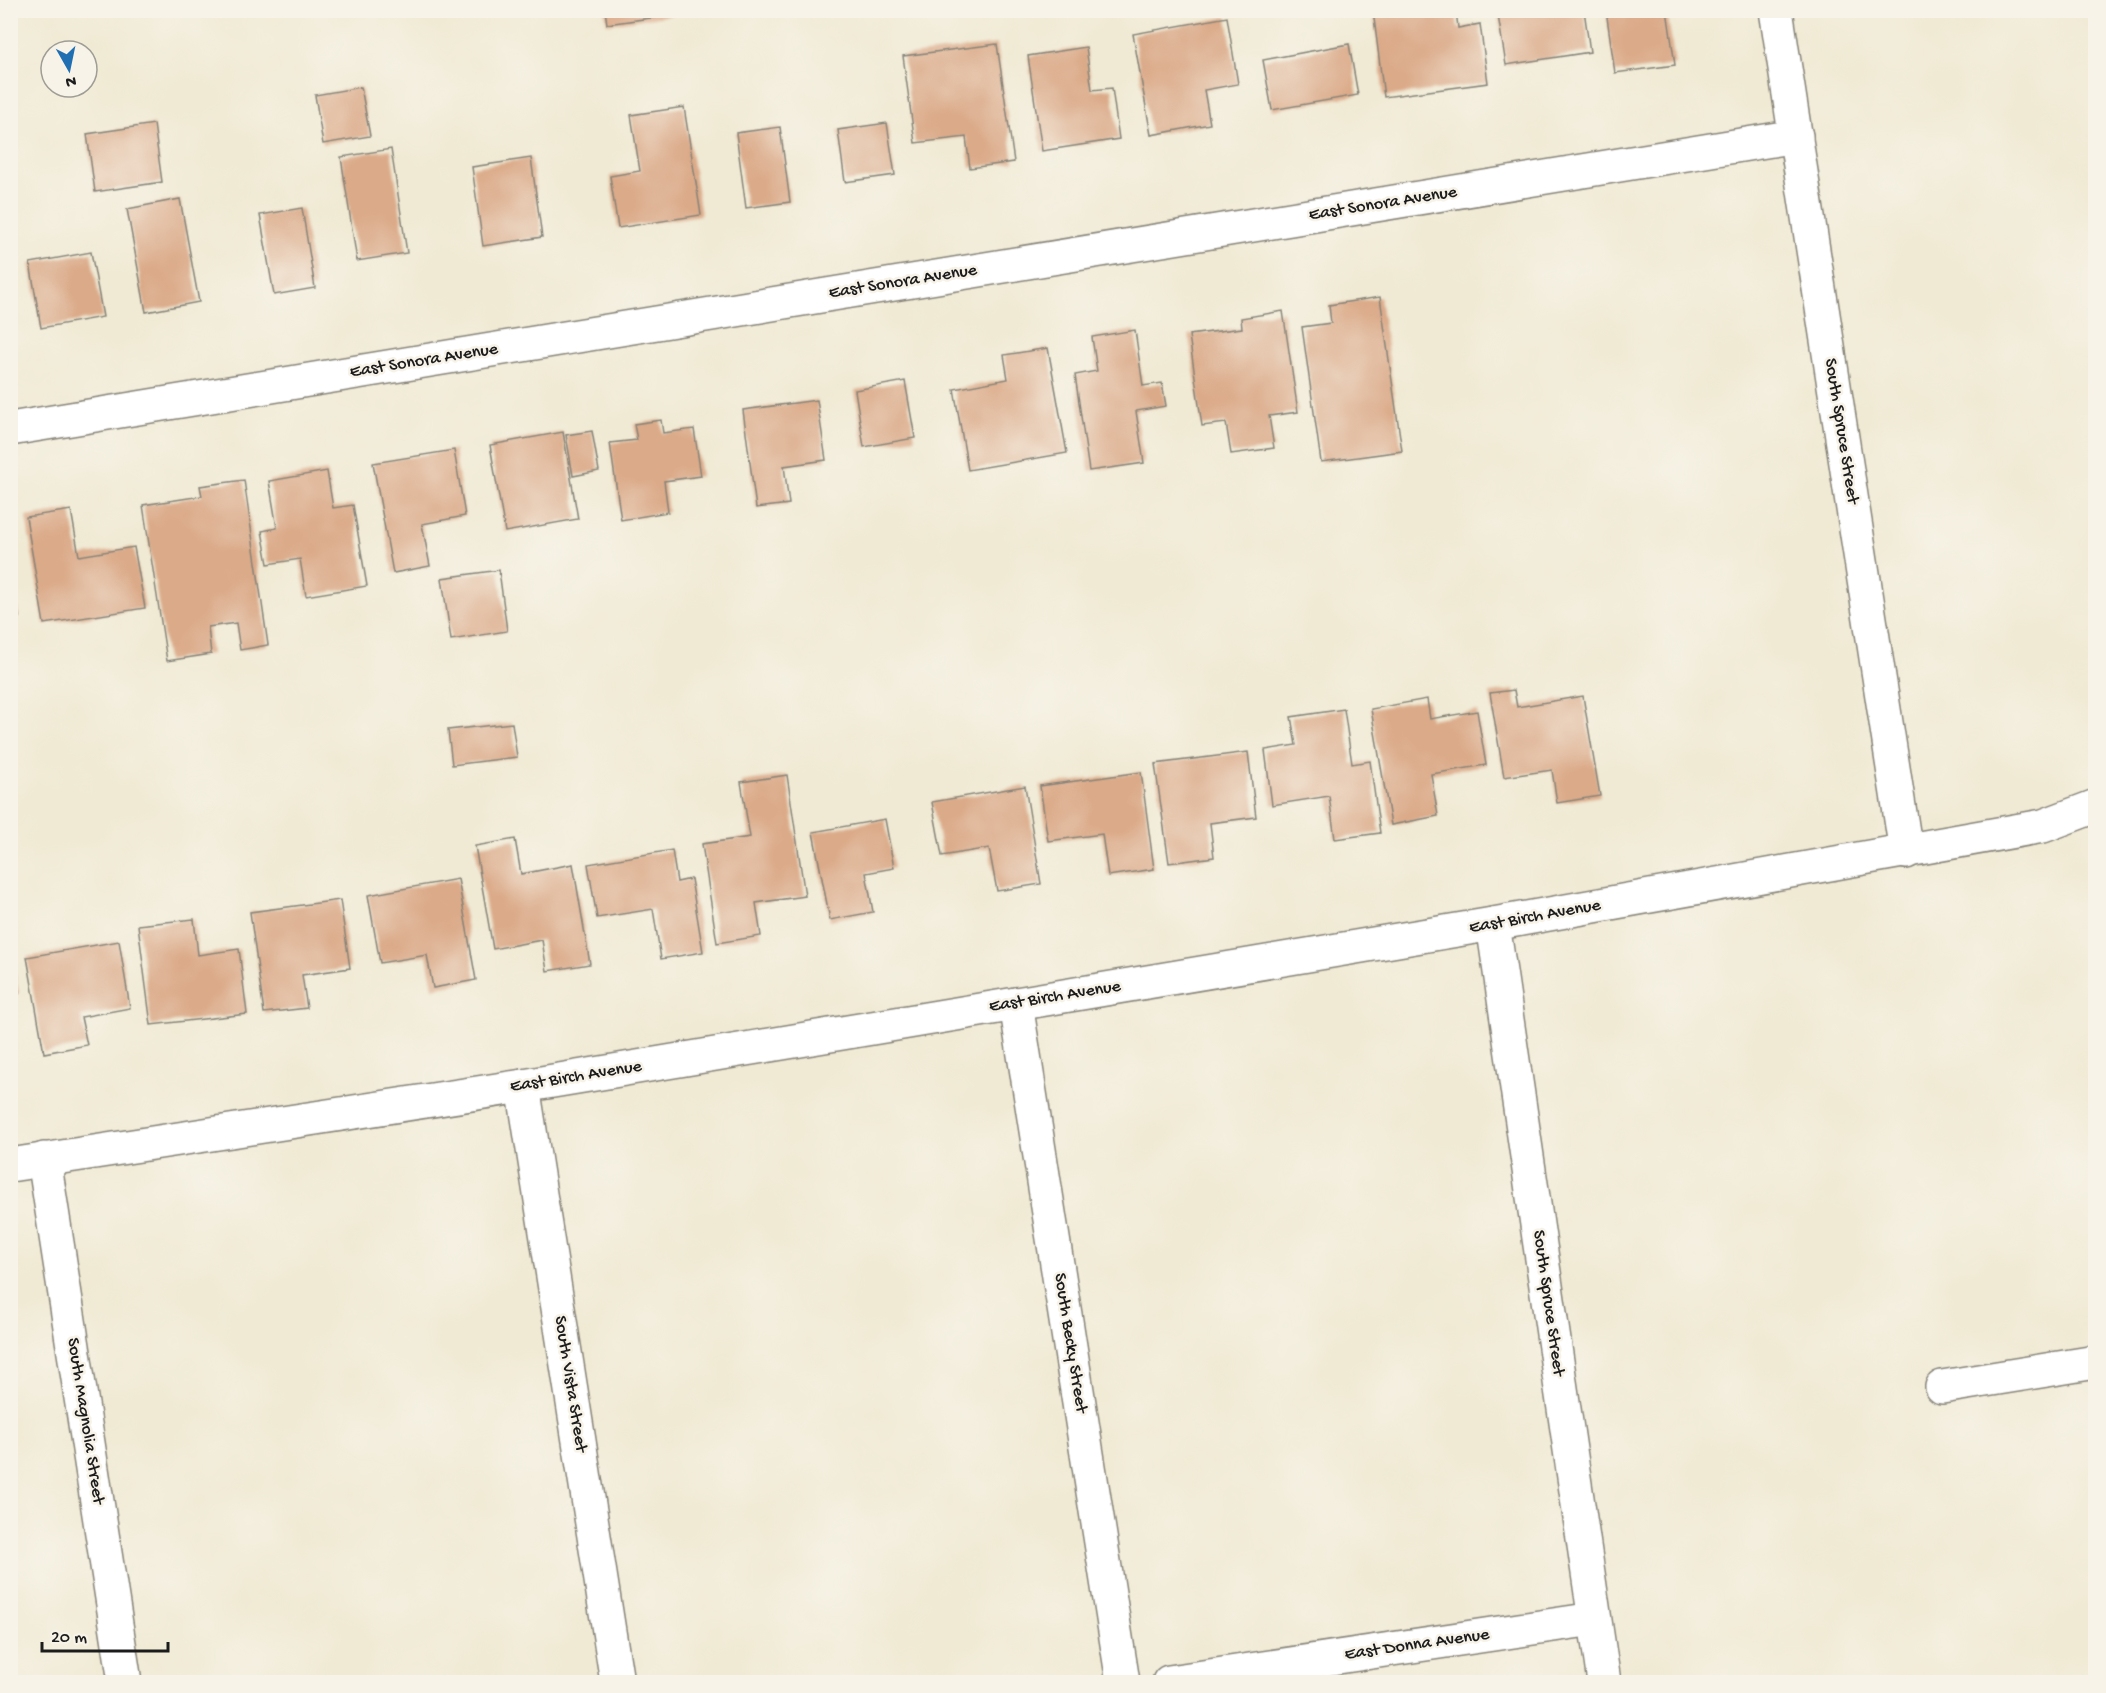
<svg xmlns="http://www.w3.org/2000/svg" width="2106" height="1693" font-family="'Gochi Hand',sans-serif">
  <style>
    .building { fill: #dbaa89 }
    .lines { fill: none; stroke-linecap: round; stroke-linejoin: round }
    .street-casing { stroke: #868378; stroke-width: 36 }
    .street { stroke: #fff; stroke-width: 33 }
    .labels { text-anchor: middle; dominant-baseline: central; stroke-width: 5; stroke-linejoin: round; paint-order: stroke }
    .street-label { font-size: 18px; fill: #1c1c1c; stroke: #f7f3e8 }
  </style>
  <rect width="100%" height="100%" fill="#f7f3e8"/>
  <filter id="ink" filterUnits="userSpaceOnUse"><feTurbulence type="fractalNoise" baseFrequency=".0167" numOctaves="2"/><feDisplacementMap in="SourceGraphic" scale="12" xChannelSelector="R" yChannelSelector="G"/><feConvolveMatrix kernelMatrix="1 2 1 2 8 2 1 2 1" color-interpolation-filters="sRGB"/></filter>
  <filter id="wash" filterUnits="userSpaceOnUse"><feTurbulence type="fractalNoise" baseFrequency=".008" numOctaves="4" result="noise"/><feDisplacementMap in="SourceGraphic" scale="24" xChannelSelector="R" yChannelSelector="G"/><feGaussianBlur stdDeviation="1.35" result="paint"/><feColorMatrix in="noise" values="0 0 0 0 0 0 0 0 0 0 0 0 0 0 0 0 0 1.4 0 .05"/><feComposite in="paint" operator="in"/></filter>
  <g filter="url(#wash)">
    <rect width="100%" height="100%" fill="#f0ead4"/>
    <g id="blocks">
      <g class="building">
        <polygon points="605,10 671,10 672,15 607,24"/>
        <polygon points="1373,10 1456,10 1458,28 1480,24 1488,83 1384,97"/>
        <polygon points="1529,10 1584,10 1590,52 1506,65 1498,15"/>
        <polygon points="1606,10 1667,10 1675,65 1615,73"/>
        <polygon points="1227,17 1238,84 1204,90 1210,124 1151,135 1133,34"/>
        <polygon points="997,44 1014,162 970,168 966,137 915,143 903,56"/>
        <polygon points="1349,44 1358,95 1272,110 1263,60"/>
        <polygon points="1086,47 1092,90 1112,88 1119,139 1042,151 1028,56"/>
        <polygon points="361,87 370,136 323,144 315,95"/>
        <polygon points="684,107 701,215 618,228 610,176 640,171 631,115"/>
        <polygon points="887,123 895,175 845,182 838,130"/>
        <polygon points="154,124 162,182 95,192 87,134"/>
        <polygon points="780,127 790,202 746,208 736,133"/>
        <polygon points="391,149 407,253 357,261 341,157"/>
        <polygon points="531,158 542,237 483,246 472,167"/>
        <polygon points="180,199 199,302 146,312 127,209"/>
        <polygon points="302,208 315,288 274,295 260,215"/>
        <polygon points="91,252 103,317 41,328 30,263"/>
        <polygon points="1380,297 1402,451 1321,462 1302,327 1331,323 1329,305"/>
        <polygon points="1283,311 1298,412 1269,416 1274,448 1231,454 1226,423 1202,426 1189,335 1242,328 1241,318"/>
        <polygon points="1135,330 1143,386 1162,383 1166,406 1136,411 1144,463 1089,471 1075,375 1097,371 1092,337"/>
        <polygon points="1048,348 1067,453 968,470 954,389 1008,379 1004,355"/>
        <polygon points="905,381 915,438 864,447 855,390"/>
        <polygon points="817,400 826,460 784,466 789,504 756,508 743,410"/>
        <polygon points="661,420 663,433 694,429 701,476 664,481 668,512 621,520 610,443 637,440 634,424"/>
        <polygon points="592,431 599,471 573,476 566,435"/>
        <polygon points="563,432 578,519 505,532 490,445"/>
        <polygon points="454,450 465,516 422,524 430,566 393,573 373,463"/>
        <polygon points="327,471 333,508 353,505 367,586 306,596 300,559 268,564 262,531 277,528 269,481"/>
        <polygon points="244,480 268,645 240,650 236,623 208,627 211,654 167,661 143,505 202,496 200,486"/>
        <polygon points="71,510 79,556 134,547 145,608 44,624 26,517"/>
        <polygon points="499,570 507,631 451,640 442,578"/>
        <polygon points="12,577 19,617 10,618 10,578"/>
        <polygon points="1514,690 1517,707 1583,696 1600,796 1557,803 1552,770 1504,777 1490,693"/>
        <polygon points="1427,699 1430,719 1477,711 1486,765 1431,774 1438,816 1391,825 1371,709"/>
        <polygon points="1344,709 1352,764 1370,761 1380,833 1335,839 1329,796 1272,805 1265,750 1296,745 1291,717"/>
        <polygon points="512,723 517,757 452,765 448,730"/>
        <polygon points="1248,752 1256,817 1210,823 1214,857 1169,863 1155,764"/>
        <polygon points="1141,772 1154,869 1108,876 1102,834 1048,841 1040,786"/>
        <polygon points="787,775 805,896 756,903 761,936 717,943 702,844 750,837 741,782"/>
        <polygon points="1025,786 1041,884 997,891 989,848 942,856 932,802"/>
        <polygon points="885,819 894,868 866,873 873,912 830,920 813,832"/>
        <polygon points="515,839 521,874 573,864 590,964 547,971 542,940 493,949 475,846"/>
        <polygon points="672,850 677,882 691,879 703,952 661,959 653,909 597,918 588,864"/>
        <polygon points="458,879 476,980 433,988 427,955 380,963 368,895"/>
        <polygon points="340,900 350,968 302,975 307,1008 264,1013 250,912"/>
        <polygon points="194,919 198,955 239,949 247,1014 151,1025 138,925"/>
        <polygon points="119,941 130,1008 81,1017 87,1045 44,1053 27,957"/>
        <polygon points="10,951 19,993 10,995"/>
      </g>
    </g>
  </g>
  <g filter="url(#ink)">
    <use href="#blocks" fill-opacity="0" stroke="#868378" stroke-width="1.5"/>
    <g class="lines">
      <g class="street-casing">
        <g id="street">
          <polyline points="1776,10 1906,852"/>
          <polyline points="10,429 1796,136"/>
          <polyline points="1493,924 1604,1682"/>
          <polyline points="1016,1004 1123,1682"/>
          <polyline points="523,1086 617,1682"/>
          <polyline points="44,1159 125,1682"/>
          <polyline points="10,1165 523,1086 1016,1004 1493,924 2043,826 2096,806"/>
          <polyline points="1942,1387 2096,1362"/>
          <polyline points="1169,1682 1594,1619"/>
        </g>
      </g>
      <use href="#street" class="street"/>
    </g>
  </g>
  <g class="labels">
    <g class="street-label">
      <text transform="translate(1383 204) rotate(-9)">East Sonora Avenue</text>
      <text transform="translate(903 282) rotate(-9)">East Sonora Avenue</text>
      <text transform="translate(424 361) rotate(-9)">East Sonora Avenue</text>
      <text transform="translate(1841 431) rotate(81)">South Spruce Street</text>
      <text transform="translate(1535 917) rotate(-10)">East Birch Avenue</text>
      <text transform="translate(1055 997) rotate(-9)">East Birch Avenue</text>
      <text transform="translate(576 1077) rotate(-9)">East Birch Avenue</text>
      <text transform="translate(1548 1303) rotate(82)">South Spruce Street</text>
      <text transform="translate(1070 1343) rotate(81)">South Becky Street</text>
      <text transform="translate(570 1384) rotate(81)">South Vista Street</text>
      <text transform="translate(85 1421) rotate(81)">South Magnolia Street</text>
      <text transform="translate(1417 1645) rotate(-8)">East Donna Avenue</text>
    </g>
  </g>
  <rect width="2106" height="1693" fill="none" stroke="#f7f3e8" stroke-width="36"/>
  <g transform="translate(69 69) rotate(171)"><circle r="28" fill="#f7f3e8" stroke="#9f9d96" stroke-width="1.5"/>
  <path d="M0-4.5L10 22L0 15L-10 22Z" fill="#1f6fb2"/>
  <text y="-9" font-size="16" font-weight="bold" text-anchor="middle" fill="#1c1c1c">N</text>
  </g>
  <path d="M42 1642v9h126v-9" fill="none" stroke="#1c1c1c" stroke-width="3"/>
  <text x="51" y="1642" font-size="18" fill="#1c1c1c" stroke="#f7f3e8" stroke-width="4.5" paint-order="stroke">20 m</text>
</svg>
